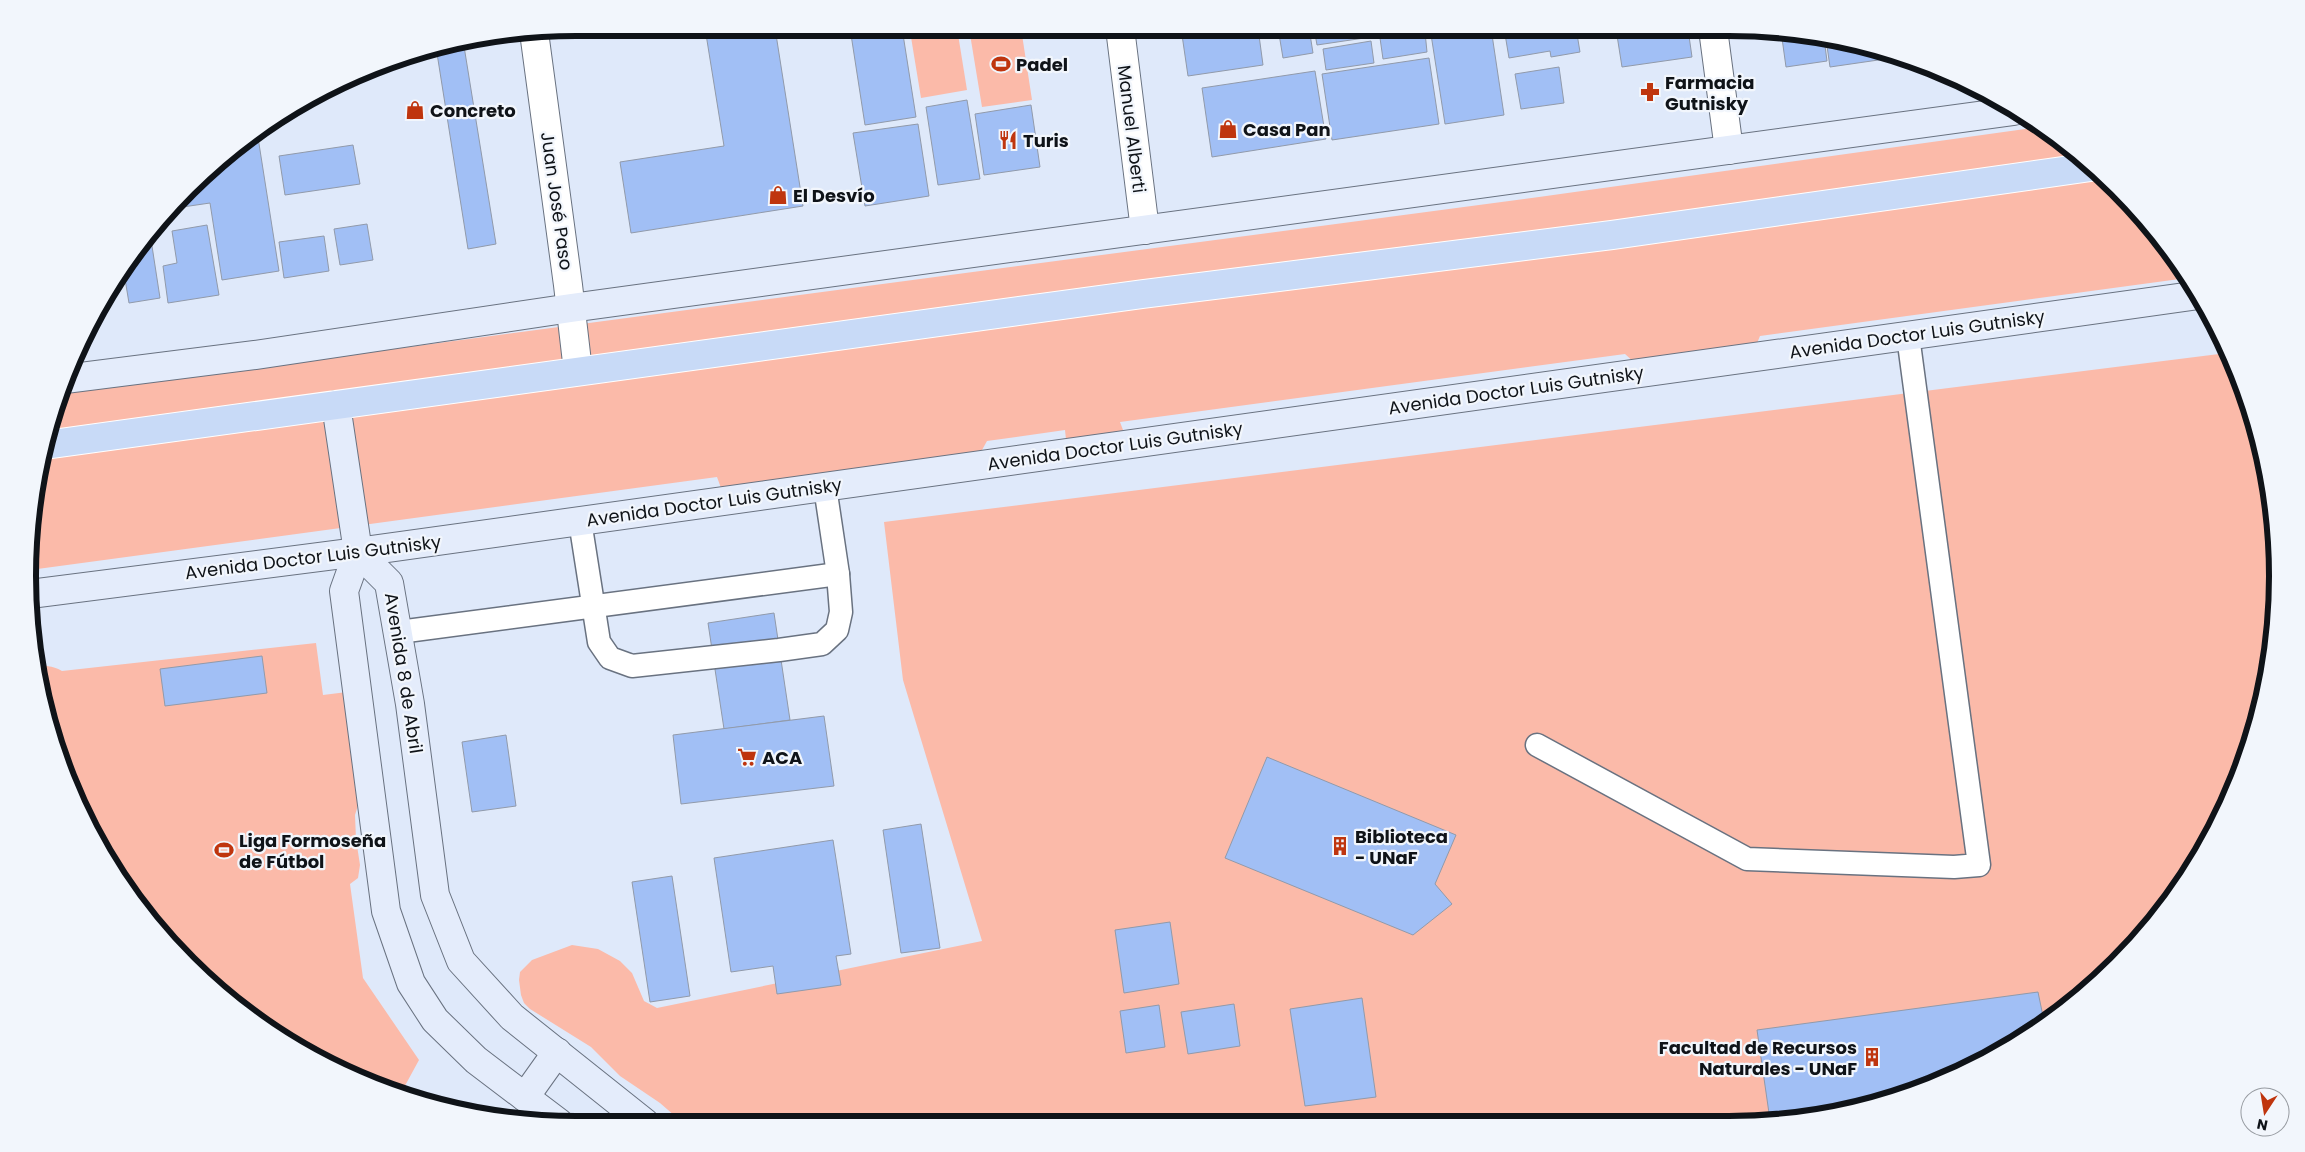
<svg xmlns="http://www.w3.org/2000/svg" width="2305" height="1152" font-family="Poppins,sans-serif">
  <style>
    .green { fill: #fbbaa9 }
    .building { fill: #a1bff5; stroke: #919aaa }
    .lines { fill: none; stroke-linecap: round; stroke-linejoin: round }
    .lane-casing { stroke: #697280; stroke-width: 25 }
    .street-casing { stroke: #697280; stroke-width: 30 }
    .secondary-casing { stroke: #697280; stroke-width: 30 }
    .primary-casing { stroke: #fff; stroke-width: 30 }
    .lane { stroke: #fff; stroke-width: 22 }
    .street { stroke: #fff; stroke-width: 28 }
    .secondary { stroke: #e4ecfb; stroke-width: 28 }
    .primary { stroke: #c8daf7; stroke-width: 28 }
    .labels { text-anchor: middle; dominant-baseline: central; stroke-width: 4.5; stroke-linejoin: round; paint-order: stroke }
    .poi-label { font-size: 18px; font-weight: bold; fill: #0f1318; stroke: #f2f6fc; text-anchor: start }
    .street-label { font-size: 18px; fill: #0f1318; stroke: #f2f6fc }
    .rim { fill: none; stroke: #0f1318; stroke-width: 6 }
  </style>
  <rect width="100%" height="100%" fill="#dfe9fa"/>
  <g class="green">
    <polygon points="934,28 957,28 967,90 921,98 910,31"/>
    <polygon points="969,28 1021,28 1032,100 982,107"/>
    <polygon points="2040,127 2063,141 2141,214 2187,278 1760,336 1755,348 1636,364 1625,354 1120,422 1123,430 1121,438 1067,449 1065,430 987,441 977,459 801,476 721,488 717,477 30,570 29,540 38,469 61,393 1539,197"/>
    <polygon points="2227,353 2248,399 2273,504 2276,612 2259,718 2221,818 2142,937 2063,1011 1939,1083 1801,1120 683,1123 660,1103 620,1076 591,1047 530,1009 524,1003 521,995 519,980 520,972 532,960 572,945 598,949 620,961 632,973 644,1001 657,1008 982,941 903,680 884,522"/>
    <path d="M316,643L323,695L347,692L367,776L355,815L356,839L360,865L358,878L350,884L363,978L419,1060L401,1093L334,1068L242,1011L188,964L120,881L84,818L46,718L35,662C44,667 52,665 62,671Z"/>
  </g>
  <g class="building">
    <polygon points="612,28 672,28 614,36"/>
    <polygon points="705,28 775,28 803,206 631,233 620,162 724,146"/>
    <polygon points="850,28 902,28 916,117 865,125"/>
    <polygon points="1181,28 1258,28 1263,65 1188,76"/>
    <polygon points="1278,28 1309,28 1313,53 1283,58"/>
    <polygon points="1314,28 1424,28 1425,29 1317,45"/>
    <polygon points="1430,28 1491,28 1504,115 1445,124"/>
    <polygon points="1504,28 1576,28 1580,52 1551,57 1550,51 1509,58"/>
    <polygon points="1616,29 1688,29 1692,57 1622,67"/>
    <polygon points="1781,31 1824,38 1827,61 1786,67"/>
    <polygon points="1425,32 1427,52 1383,59 1380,38"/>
    <polygon points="1826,39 1871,46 1899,57 1830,67"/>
    <polygon points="463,40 496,244 468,249 436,47"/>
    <polygon points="1371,41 1374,63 1326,70 1323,49"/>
    <polygon points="1429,58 1439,124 1332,140 1322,74"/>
    <polygon points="1559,67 1564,103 1521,109 1515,74"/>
    <polygon points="1315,71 1326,139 1212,157 1202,88"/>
    <polygon points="967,100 980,179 938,185 926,107"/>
    <polygon points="1031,105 1040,167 984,175 975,114"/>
    <polygon points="918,124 929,196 865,206 853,133"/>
    <polygon points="257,131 279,271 222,280 210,203 169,209 242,141"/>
    <polygon points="353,145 360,184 285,195 279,156"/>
    <polygon points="367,224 373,260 340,265 334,229"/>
    <polygon points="207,225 219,295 168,303 163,266 177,263 172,231"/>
    <polygon points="150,233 160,298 129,303 123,267"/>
    <polygon points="324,236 329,271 284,278 279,242"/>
    <polygon points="774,613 790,720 724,729 708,623"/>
    <polygon points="262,656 267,693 165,706 160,669"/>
    <polygon points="824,716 834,786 681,804 673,735"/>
    <polygon points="506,735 516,806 472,812 462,742"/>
    <polygon points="1267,757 1456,835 1435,884 1452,904 1413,935 1225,858"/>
    <polygon points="921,824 940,948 901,953 883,830"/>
    <polygon points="833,840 851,954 836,956 841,985 777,994 773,966 731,972 714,858"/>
    <polygon points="672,876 690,996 650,1002 632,882"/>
    <polygon points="1170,922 1179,984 1124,993 1115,930"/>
    <polygon points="2038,992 2044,1021 2046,1021 1939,1083 1801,1120 1770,1120 1757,1030"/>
    <polygon points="1362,998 1376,1097 1305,1106 1290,1009"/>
    <polygon points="1234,1004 1240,1046 1188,1054 1181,1012"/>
    <polygon points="1159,1005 1165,1047 1126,1053 1120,1011"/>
  </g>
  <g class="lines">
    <g class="lane-casing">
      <g id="lane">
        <polyline points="580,521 599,642 610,658 632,666 779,650 822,644 837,630 841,612 838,574 825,487"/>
        <polyline points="399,632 838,574"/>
        <polyline points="1537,745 1747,859 1954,867 1979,865 1908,336"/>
      </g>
    </g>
    <g class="street-casing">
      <g id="street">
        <polyline points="1120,28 1145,230"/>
        <polyline points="1713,29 1729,150"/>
        <polyline points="534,32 568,285 578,371"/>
      </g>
    </g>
    <g class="secondary-casing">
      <g id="secondary">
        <polyline points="65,379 255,355 571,308 2014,111"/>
        <polyline points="336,405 358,552 344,591 386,911 411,983 435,1020 476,1060 559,1123"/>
        <polyline points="358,552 389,583 410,704 435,895 461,961 512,1017 645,1123"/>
        <polyline points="30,594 358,552 2199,295"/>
        <polyline points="525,1097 557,1052"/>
      </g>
    </g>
    <g class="primary-casing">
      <polyline id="primary" points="45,445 1143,294 1612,235 2091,167"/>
    </g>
    <use href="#lane" class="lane"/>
    <use href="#street" class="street"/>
    <use href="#secondary" class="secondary"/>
    <use href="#primary" class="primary"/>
  </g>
  <defs>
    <g id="stadium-bare" transform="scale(1.5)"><path d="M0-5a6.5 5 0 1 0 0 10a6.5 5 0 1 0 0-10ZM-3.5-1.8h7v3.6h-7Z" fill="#bf350e" stroke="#f2f6fc" stroke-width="2.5" paint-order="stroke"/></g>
    <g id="pharmacy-bare" transform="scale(1.5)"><path d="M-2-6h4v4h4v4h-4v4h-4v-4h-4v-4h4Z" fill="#bf350e" stroke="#f2f6fc" stroke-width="2.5" paint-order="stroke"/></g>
    <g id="shop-bare" transform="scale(1.5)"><path d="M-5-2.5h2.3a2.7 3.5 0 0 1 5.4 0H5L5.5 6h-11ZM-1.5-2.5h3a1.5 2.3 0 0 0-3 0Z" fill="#bf350e" stroke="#f2f6fc" stroke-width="2.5" paint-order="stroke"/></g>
    <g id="restaurant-bare" transform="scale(1.5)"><path d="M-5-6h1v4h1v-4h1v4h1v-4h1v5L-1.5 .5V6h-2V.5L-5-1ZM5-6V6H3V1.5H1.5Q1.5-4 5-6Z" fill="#bf350e" stroke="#f2f6fc" stroke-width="2.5" paint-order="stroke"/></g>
    <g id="supermarket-bare" transform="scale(1.5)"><path d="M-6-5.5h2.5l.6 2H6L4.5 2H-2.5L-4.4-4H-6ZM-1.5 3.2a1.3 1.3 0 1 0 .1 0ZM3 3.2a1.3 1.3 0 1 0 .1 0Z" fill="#bf350e" stroke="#f2f6fc" stroke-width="2.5" paint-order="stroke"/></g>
    <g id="building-bare" transform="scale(1.5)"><path d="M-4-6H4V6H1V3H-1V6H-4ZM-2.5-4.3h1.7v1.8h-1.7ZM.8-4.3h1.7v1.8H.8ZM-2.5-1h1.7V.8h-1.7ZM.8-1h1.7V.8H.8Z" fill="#bf350e" stroke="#f2f6fc" stroke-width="2.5" paint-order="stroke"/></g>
  </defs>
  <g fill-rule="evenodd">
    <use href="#stadium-bare" x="1001" y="64"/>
    <use href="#pharmacy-bare" x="1650" y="92"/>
    <use href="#shop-bare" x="415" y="110"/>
    <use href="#shop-bare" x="1228" y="129"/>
    <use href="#restaurant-bare" x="1008" y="140"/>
    <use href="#shop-bare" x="778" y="195"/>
    <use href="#supermarket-bare" x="747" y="757"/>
    <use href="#building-bare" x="1340" y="846"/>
    <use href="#stadium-bare" x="224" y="850"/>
    <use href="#building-bare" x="1872" y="1057"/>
  </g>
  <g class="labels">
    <g class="poi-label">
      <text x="1016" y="64">Padel</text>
      <text x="1665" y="82">Farmacia<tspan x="1665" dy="21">Gutnisky</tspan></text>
      <text x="430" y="110">Concreto</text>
      <text x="1243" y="129">Casa Pan</text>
      <text x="1023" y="140">Turis</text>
      <text x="793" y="195">El Desvío</text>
      <text x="762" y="757">ACA</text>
      <text x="1355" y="836">Biblioteca<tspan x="1355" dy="21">- UNaF</tspan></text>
      <text x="239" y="840">Liga Formoseña<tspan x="239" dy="21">de Fútbol</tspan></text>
      <text x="1857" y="1047" text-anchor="end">Facultad de Recursos<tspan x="1857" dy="21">Naturales - UNaF</tspan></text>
    </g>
    <g class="street-label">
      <text transform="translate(1132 129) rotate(83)">Manuel Alberti</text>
      <text transform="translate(557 201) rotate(82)">Juan José Paso</text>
      <text transform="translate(1917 334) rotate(-8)">Avenida Doctor Luis Gutnisky</text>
      <text transform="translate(1516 390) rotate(-8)">Avenida Doctor Luis Gutnisky</text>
      <text transform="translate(1115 446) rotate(-8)">Avenida Doctor Luis Gutnisky</text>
      <text transform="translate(714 502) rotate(-8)">Avenida Doctor Luis Gutnisky</text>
      <text transform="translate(313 557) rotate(-7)">Avenida Doctor Luis Gutnisky</text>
      <text transform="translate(404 673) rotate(81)">Avenida 8 de Abril</text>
    </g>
  </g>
  <path d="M0 0H2305V1152H0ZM576 36H1729A540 540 0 0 1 2269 576V576A540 540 0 0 1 1729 1116H576A540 540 0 0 1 36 576V576A540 540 0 0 1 576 36Z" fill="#f2f6fc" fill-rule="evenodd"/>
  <path class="rim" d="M576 36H1729A540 540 0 0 1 2269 576V576A540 540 0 0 1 1729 1116H576A540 540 0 0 1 36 576V576A540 540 0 0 1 576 36Z"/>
  <g transform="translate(2265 1112) rotate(192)"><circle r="24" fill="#f2f6fc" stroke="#979ba1"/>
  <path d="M0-4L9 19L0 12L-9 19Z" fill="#bf350e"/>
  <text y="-8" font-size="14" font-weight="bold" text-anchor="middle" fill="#0f1318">N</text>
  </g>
</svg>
